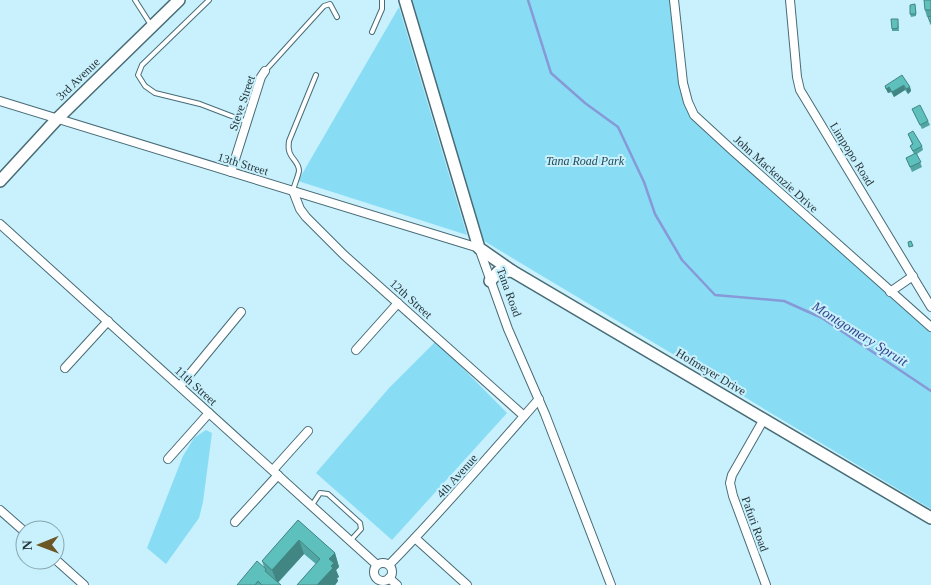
<svg xmlns="http://www.w3.org/2000/svg" width="931" height="585" font-family="'Times New Roman',serif">
  <style>
    .green { fill: #88ddf5 }
    .lines { fill: none; stroke-linecap: round; stroke-linejoin: round }
    .stream { stroke: #8799d6; stroke-width: 2.5 }
    .lane-casing { stroke: #486c76; stroke-width: 6 }
    .street-casing { stroke: #486c76; stroke-width: 10 }
    .secondary-casing { stroke: #486c76; stroke-width: 14 }
    .lane { stroke: #fff; stroke-width: 4 }
    .street { stroke: #fff; stroke-width: 8 }
    .secondary { stroke: #fff; stroke-width: 11 }
    .wall { fill: #51a5a2 }
    .shaded-wall { fill: #428684 }
    .building { fill: #5ec0bc; stroke: #428684 }
    .labels { text-anchor: middle; dominant-baseline: central; stroke-width: 4; stroke-linejoin: round; paint-order: stroke }
    .street-label { font-size: 12px; fill: #27373c; stroke: #c9f1fd }
    .park-label { font-size: 12px; font-style: italic; fill: #234b57; stroke: #c9f1fd }
    .water-label { font-size: 14px; font-style: italic; fill: #35458f; stroke: #c9f1fd }
  </style>
  <rect width="100%" height="100%" fill="#c9f1fd"/>
  <g class="green">
    <polygon points="410,0 678,0 685,86 696,115 931,322 931,509 484,241"/>
    <polygon points="399,7 467,235 298,181"/>
    <polygon points="436,341 507,413 392,540 316,473 389,388"/>
    <polygon points="206,430 212,433 203,502 199,518 166,564 147,548 183,456 194,438"/>
  </g>
  <g class="lines">
    <polyline class="stream" points="528,0 551,73 585,103 618,127 644,182 655,214 682,260 715,295 784,301 822,318 931,391"/>
    <g class="lane-casing">
      <g id="lane">
        <polyline points="135,0 151,25"/>
        <polyline points="209,0 142,65 138,75 145,86 155,93 200,104 247,122"/>
        <polyline points="372,32 382,9 382,0"/>
        <polyline points="265,71 324,6 330,4 337,17"/>
        <path d="M293,191C294,185 298,177 299,171C299,159 286,159 289,141L316,75"/>
        <polyline points="312,505 320,493 328,494 360,523 361,529 351,540"/>
      </g>
    </g>
    <g class="street-casing">
      <g id="street">
        <polyline points="674,0 683,83 688,102 694,115 732,150 931,327"/>
        <polyline points="790,0 797,77 800,90 931,307"/>
        <polyline points="0,101 479,248 508,329 545,414 611,585"/>
        <polyline points="231,172 261,77 265,71"/>
        <polyline points="293,191 300,209 306,217 344,255 524,416"/>
        <polyline points="0,224 377,565"/>
        <polyline points="890,292 913,276"/>
        <polyline points="356,350 398,303"/>
        <polyline points="65,368 108,321"/>
        <polyline points="180,386 241,312"/>
        <polyline points="764,419 732,475 730,483 733,496 766,585"/>
        <polyline points="168,459 209,413"/>
        <polyline points="273,470 308,431"/>
        <polyline points="0,510 25,532"/>
        <polyline points="235,522 278,475"/>
        <polyline points="415,538 467,585"/>
        <polyline points="55,559 84,585"/>
        <circle cx="383" cy="572" r="9"/>
        <path d="M389,565C441,512 490,455 539,399"/>
        <polyline points="389,578 397,585"/>
      </g>
    </g>
    <g class="secondary-casing">
      <g id="secondary">
        <polyline points="405,0 479,248 512,271 931,518"/>
        <polyline points="0,181 58,118 179,0"/>
        <polyline points="490,281 498,272 512,271"/>
      </g>
    </g>
    <use href="#lane" class="lane"/>
    <use href="#street" class="street"/>
    <use href="#secondary" class="secondary"/>
  </g>
  <g class="wall">
    <polygon points="931,0 931,24 930,25 929,17 927,17 925,10"/>
    <polygon points="916,7 916,16 911,17 910,14"/>
    <polygon points="898,19 899,31 892,31 892,29"/>
    <polygon points="885,86 910,87 911,91 908,94 905,90 894,97 891,92 888,93"/>
    <polygon points="912,109 928,121 930,125 922,129"/>
    <polygon points="908,134 922,146 923,150 917,154 922,167 912,172 906,158 914,154 910,146 912,144"/>
    <polygon points="298,520 335,553 339,567 336,570 339,577 337,578 338,581 335,585 297,585 316,564 304,554 278,583 281,585 237,585 264,567 262,561"/>
  </g>
  <g class="shaded-wall">
    <polygon points="904,85 905,90 894,97 892,92"/>
    <polygon points="889,87 891,92 888,93 886,89"/>
    <polygon points="910,87 911,91 908,94 906,89"/>
    <polygon points="299,540 304,554 277,583 272,570"/>
    <polygon points="335,553 339,567 336,570 339,577 337,578 338,581 335,585 317,585 329,559"/>
  </g>
  <g class="building">
    <polygon points="924,0 931,0 931,10 925,10"/>
    <polygon points="915,4 916,14 910,14 910,5"/>
    <polygon points="931,16 931,22 930,22 928,17"/>
    <polygon points="891,19 898,19 898,28 892,29"/>
    <polygon points="902,75 910,87 906,89 904,85 892,92 889,87 886,89 885,86"/>
    <polygon points="920,105 928,121 920,125 912,109"/>
    <polygon points="913,131 922,146 913,151 910,146 913,144 908,134"/>
    <polygon points="916,153 921,162 910,167 906,158"/>
    <polygon points="911,241 913,246 909,247 908,242"/>
    <polygon points="298,520 335,553 329,559 334,563 331,566 333,568 317,585 297,585 320,559 299,540 272,570 262,561"/>
    <polygon points="257,561 266,569 265,571 281,585 262,585 258,581 255,585 237,585"/>
  </g>
  <g class="labels">
    <g class="street-label">
      <text transform="translate(78 79) rotate(-44)">3rd Avenue</text>
      <text transform="translate(242 103) rotate(-71)">Steve Street</text>
      <text transform="translate(852 154) rotate(58)">Limpopo Road</text>
      <text transform="translate(243 164) rotate(17)">13th Street</text>
      <text transform="translate(776 174) rotate(42)">John Mackenzie Drive</text>
      <text transform="translate(509 292) rotate(70)">Tana Road</text>
      <text transform="translate(411 299) rotate(42)">12th Street</text>
      <text transform="translate(711 372) rotate(31)">Hofmeyer Drive</text>
      <text transform="translate(196 386) rotate(42)">11th Street</text>
      <text transform="translate(457 476) rotate(-48)">4th Avenue</text>
      <text transform="translate(755 524) rotate(70)">Pafuri Road</text>
    </g>
    <g class="park-label">
      <text x="585" y="161">Tana Road Park</text>
    </g>
    <g class="water-label">
      <text transform="translate(860 334) rotate(32)">Montgomery Spruit</text>
    </g>
  </g>
  <g transform="translate(40 545) rotate(269)"><circle r="24" fill="#c9f1fd" stroke="#88a7b0"/>
  <path d="M0-4L9 19L0 12L-9 19Z" fill="#6c5726"/>
  <text y="-8" font-size="14" font-weight="bold" text-anchor="middle" fill="#27373c">N</text>
  </g>
</svg>
